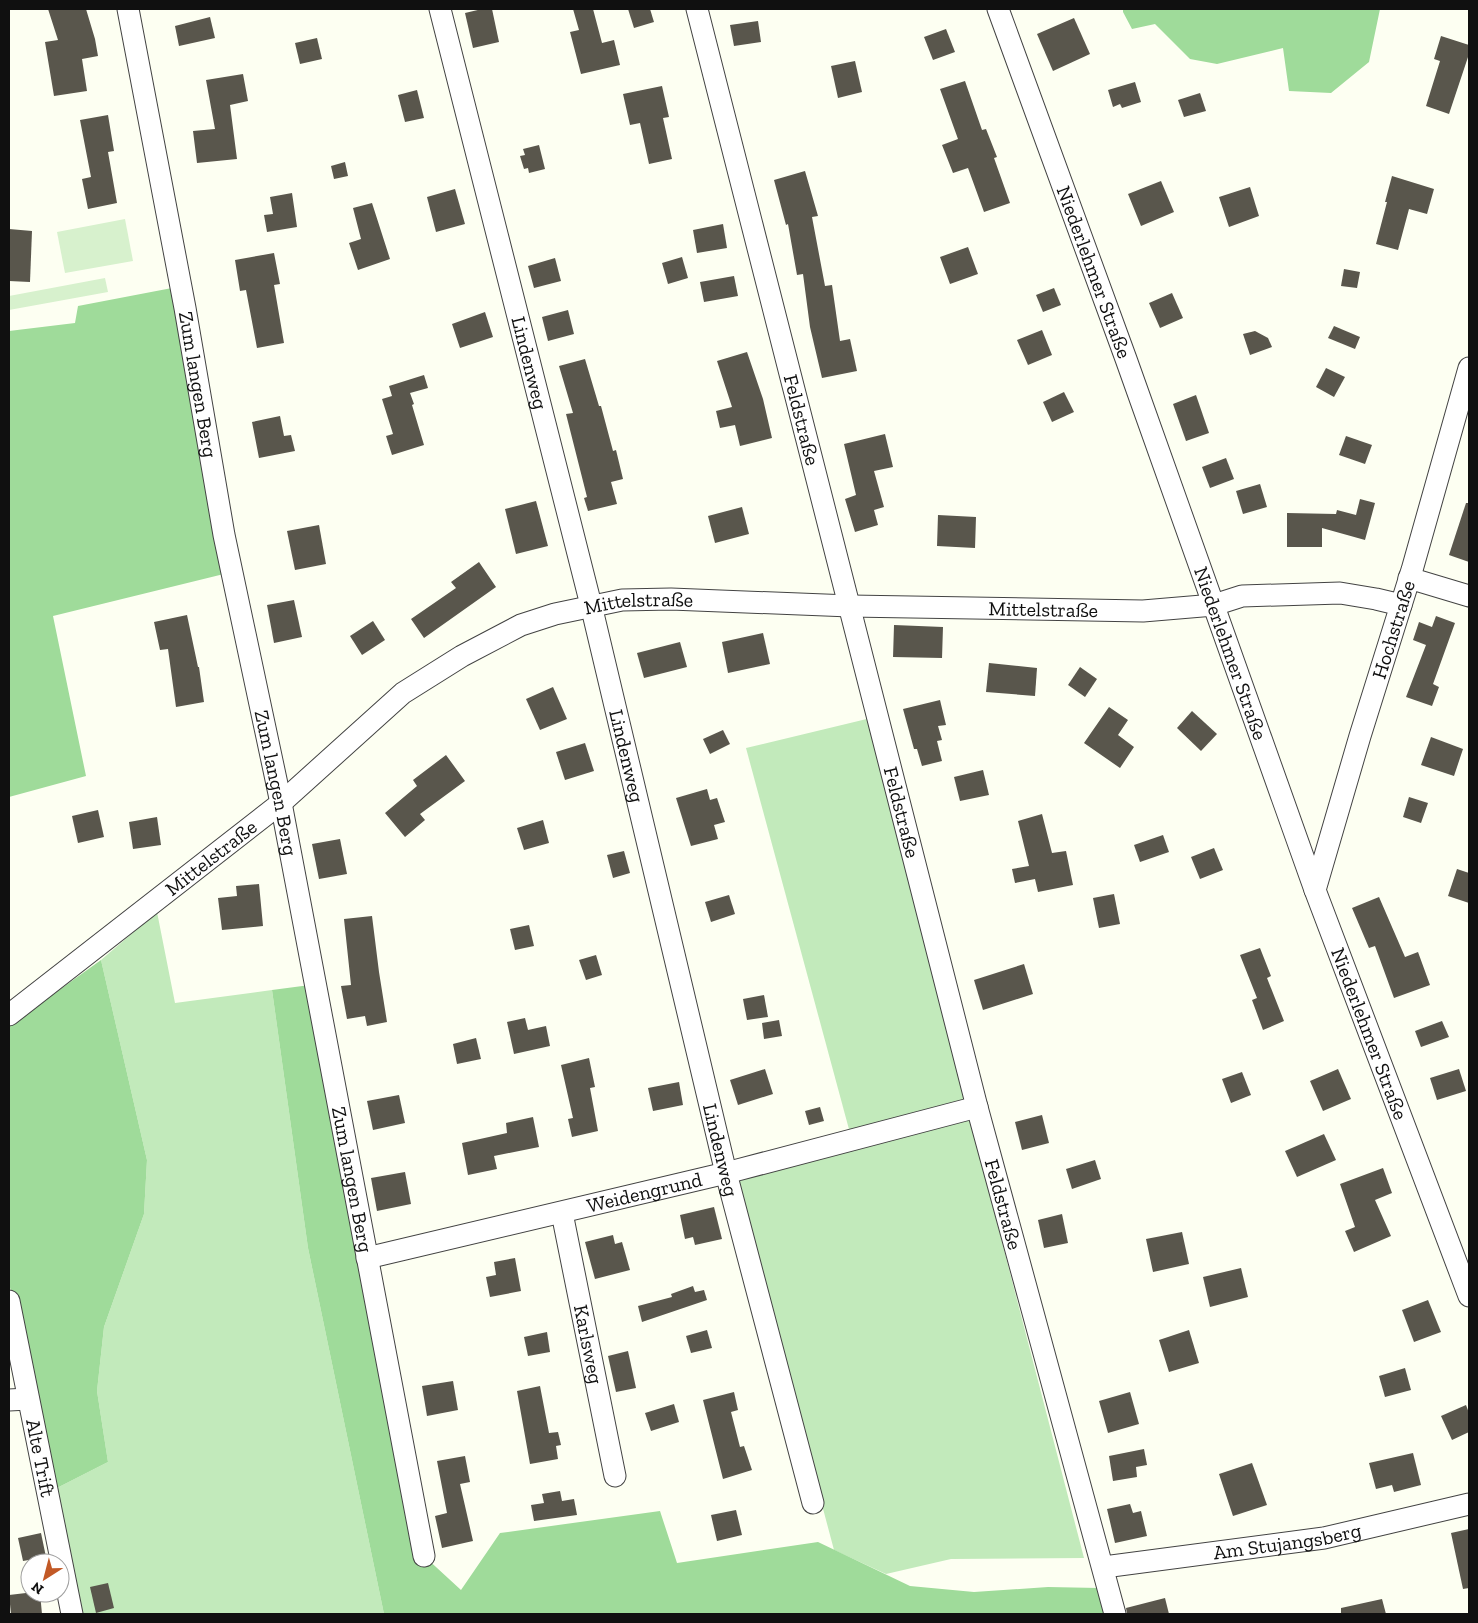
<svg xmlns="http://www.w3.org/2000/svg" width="1478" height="1623" font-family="'Zilla Slab',serif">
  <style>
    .green { fill: #c2eabb }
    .forest { fill: #9fdb9a }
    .pitch { fill: #d7f1cd }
    .building { fill: #59564c }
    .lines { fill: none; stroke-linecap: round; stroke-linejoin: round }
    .minor-casing { stroke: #434343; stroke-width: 23 }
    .minor { stroke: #fff; stroke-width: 21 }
    .labels { text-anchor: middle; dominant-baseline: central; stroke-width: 5; stroke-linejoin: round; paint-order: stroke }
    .street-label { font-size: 20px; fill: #101010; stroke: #fff }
  </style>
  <rect width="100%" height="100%" fill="#fdfff2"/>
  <g class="green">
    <polygon points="875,717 967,1105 850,1133 746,748"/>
    <polygon points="157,912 175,1003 272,990 308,1248 384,1614 72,1614 49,1492 108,1462 97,1391 104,1327 144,1214 147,1160 101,960"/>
    <polygon points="969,1115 1084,1558 951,1559 886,1574 834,1550 735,1178"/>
  </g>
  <g class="forest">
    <polygon points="1123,9 1380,9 1369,62 1331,93 1289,91 1283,48 1217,64 1190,59 1155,24 1132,29 1123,12"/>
    <polygon points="172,288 232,572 53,616 86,776 9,797 9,331 75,323 78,306"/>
    <polygon points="101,960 147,1160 144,1214 104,1327 97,1391 108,1462 49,1492 9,1282 9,1026"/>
    <polygon points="310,985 424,1556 461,1590 500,1533 660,1511 677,1563 818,1542 910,1586 974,1592 1048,1587 1099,1588 1105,1614 384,1614 308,1248 272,990"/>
  </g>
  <g class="pitch">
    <polygon points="125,219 133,261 65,273 57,232"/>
    <polygon points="105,278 108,292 9,310 9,296"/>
  </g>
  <g class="building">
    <polygon points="48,9 86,9 95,39 98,56 82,59 87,91 54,96 45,42 58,40"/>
    <polygon points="482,9 492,9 499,42 473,48 465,13"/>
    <polygon points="573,9 593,9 602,43 614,40 620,65 581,74 570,32 579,30"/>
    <polygon points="628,9 650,9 654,22 634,28"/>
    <polygon points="210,17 215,38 179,46 175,26"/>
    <polygon points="1074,18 1090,54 1053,71 1037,34"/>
    <polygon points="758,21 761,42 734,46 730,25"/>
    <polygon points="946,29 955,52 933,60 924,37"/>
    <polygon points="1441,36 1469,45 1469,54 1449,114 1426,106 1440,61 1434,59"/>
    <polygon points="317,38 322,59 300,64 295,43"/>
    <polygon points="855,61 862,92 838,98 831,66"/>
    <polygon points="243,74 248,101 230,105 237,159 197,163 193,131 215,129 206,80"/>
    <polygon points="965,81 982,130 986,129 997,157 994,158 1010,203 984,212 968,168 953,173 942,145 958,139 940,89"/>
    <polygon points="1135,82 1141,102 1122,108 1120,104 1113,107 1108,90"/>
    <polygon points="662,86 669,117 663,118 672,159 649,164 640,123 630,125 623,94"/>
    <polygon points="417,90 424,118 405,122 398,95"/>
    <polygon points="1200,93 1206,111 1184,117 1178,100"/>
    <polygon points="108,115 114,151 108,152 117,203 88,209 82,179 91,177 80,120"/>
    <polygon points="539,145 545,169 529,173 528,168 524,169 520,156 525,155 523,149"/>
    <polygon points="345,162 348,176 334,179 331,166"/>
    <polygon points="805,171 818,216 812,217 825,286 832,285 840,341 850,339 857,371 822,378 810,327 803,274 797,275 788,224 786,225 774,180"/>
    <polygon points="1392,176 1434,189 1427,214 1409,209 1398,250 1376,244 1387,202 1385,202"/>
    <polygon points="1161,181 1174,212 1141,226 1128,194"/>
    <polygon points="1250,187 1259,216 1229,227 1219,197"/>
    <polygon points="455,189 465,224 436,232 427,197"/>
    <polygon points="292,193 297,227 267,232 264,215 273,214 270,197"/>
    <polygon points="372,203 390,259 358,270 349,243 361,239 353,208"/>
    <polygon points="723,224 727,248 697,253 693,230"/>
    <polygon points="9,229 32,231 30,282 9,281"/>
    <polygon points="968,247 978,274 950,284 940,257"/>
    <polygon points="274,253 280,284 274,285 284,343 257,348 246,290 240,291 235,260"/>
    <polygon points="682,257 688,278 668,284 662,263"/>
    <polygon points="555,258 561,281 534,288 528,266"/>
    <polygon points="1344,269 1360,272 1357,288 1341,286"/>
    <polygon points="734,276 738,296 704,302 700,282"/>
    <polygon points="1054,288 1061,305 1043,312 1036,295"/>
    <polygon points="1172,293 1183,318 1160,328 1149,303"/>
    <polygon points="568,310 574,334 548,341 542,317"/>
    <polygon points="485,312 493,337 460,348 452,324"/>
    <polygon points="1334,326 1360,337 1355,349 1328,338"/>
    <polygon points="1042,330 1052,355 1028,365 1017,340"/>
    <polygon points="1255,331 1268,338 1272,347 1250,355 1243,334"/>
    <polygon points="747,352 763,399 772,438 740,446 735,425 720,428 716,411 732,407 717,361"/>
    <polygon points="585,359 599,406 601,406 613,451 616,450 623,479 611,482 617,504 588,511 584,498 587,497 566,414 573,413 559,366"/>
    <polygon points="1326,368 1345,377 1334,397 1316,387"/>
    <polygon points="424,375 428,388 410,393 414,404 412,405 424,445 392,455 386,436 393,434 382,399 392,396 389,386"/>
    <polygon points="1064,392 1074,412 1052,422 1043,402"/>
    <polygon points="1196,395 1209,433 1186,441 1173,404"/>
    <polygon points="280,416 284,436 291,435 295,451 259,458 252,422"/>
    <polygon points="885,434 893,467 874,471 884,507 874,510 878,525 855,532 845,499 856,495 844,444"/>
    <polygon points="1346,436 1372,445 1365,464 1339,455"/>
    <polygon points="1226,458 1234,479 1210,488 1202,467"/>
    <polygon points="1260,484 1267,507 1243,514 1236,491"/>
    <polygon points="1360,499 1375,503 1365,540 1322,528 1322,547 1287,547 1287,513 1336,514 1337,510 1356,515"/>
    <polygon points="536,501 548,546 516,554 505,509"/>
    <polygon points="1466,503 1469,503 1469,562 1449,555"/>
    <polygon points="742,507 749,534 715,543 708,516"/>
    <polygon points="938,515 976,517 975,548 937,546"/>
    <polygon points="319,525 326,564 295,570 287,531"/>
    <polygon points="479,562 496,587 424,638 411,619 456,588 451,582"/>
    <polygon points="294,600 302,637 274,643 267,605"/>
    <polygon points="187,615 198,667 199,667 204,702 176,707 168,649 160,650 154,622"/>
    <polygon points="1436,616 1455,623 1433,684 1439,687 1432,706 1406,697 1426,645 1413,640 1419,622 1432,627"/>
    <polygon points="373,621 385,640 362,655 350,636"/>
    <polygon points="894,625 943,627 942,658 893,657"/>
    <polygon points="763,633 770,664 728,673 722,642"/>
    <polygon points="680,642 687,667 644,678 637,653"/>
    <polygon points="989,663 1037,668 1035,696 986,692"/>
    <polygon points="1080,667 1097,679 1085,697 1068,685"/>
    <polygon points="553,687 567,719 540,730 526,699"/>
    <polygon points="940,700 946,725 938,726 942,740 937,741 942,761 922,766 917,749 914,749 903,709"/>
    <polygon points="1109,707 1128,720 1118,735 1134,747 1120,768 1084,743"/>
    <polygon points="1192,711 1217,734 1201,751 1177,728"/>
    <polygon points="723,730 730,744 710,754 703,739"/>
    <polygon points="1431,737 1463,749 1454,776 1421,765"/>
    <polygon points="585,743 594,771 565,780 556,752"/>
    <polygon points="446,755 465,781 420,814 425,820 405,837 385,813 417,786 413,780"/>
    <polygon points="983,770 989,795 960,801 954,777"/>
    <polygon points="707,789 710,800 717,798 725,822 714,825 718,839 691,846 676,798"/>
    <polygon points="1409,797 1428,803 1421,823 1403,817"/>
    <polygon points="98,810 104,837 78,843 72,816"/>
    <polygon points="1042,814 1052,853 1066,851 1073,885 1038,892 1035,879 1015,883 1012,869 1029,866 1018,821"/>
    <polygon points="157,817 161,845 133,849 129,822"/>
    <polygon points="543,820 549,843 524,850 517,828"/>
    <polygon points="1163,835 1169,852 1140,862 1134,845"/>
    <polygon points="340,839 347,874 319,879 312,844"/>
    <polygon points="1214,848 1223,870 1200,879 1191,857"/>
    <polygon points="624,851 630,873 613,878 607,855"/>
    <polygon points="1457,869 1469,873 1469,903 1448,896"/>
    <polygon points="259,884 263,926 222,930 218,898 237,896 236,886"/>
    <polygon points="1114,894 1120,924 1099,928 1093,898"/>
    <polygon points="729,895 735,914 711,922 705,902"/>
    <polygon points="1379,897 1405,957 1418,952 1430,985 1394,998 1375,946 1369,948 1352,908"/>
    <polygon points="372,916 379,972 387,1022 367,1026 365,1016 347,1019 341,986 351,985 344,919"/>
    <polygon points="529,925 534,946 515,950 510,929"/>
    <polygon points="1260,948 1271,976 1267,978 1284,1021 1263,1030 1252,1000 1257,998 1240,955"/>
    <polygon points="596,955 602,975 586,980 579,960"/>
    <polygon points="1024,964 1033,994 983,1010 974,980"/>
    <polygon points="764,995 768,1017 747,1020 743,999"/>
    <polygon points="525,1018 528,1030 546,1026 550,1046 514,1054 507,1022"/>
    <polygon points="779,1020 782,1036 764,1039 762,1023"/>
    <polygon points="1442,1021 1449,1037 1421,1047 1415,1031"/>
    <polygon points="476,1038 481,1059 457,1064 453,1044"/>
    <polygon points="589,1058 595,1087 590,1088 598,1131 572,1137 568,1119 573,1118 561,1065"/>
    <polygon points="765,1069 773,1094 738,1105 730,1080"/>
    <polygon points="1338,1069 1351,1099 1323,1111 1310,1081"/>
    <polygon points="1459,1069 1466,1091 1437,1100 1430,1078"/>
    <polygon points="1242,1072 1251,1095 1231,1103 1222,1079"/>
    <polygon points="679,1082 683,1105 653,1111 648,1088"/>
    <polygon points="399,1095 405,1123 373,1130 367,1101"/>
    <polygon points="820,1107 824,1121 809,1125 805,1111"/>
    <polygon points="1042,1115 1049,1143 1022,1150 1015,1122"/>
    <polygon points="533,1117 539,1147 494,1156 497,1169 468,1175 462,1143 507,1133 506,1123"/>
    <polygon points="1324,1134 1336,1160 1297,1177 1285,1151"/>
    <polygon points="1095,1160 1101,1179 1072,1189 1066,1169"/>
    <polygon points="1383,1168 1392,1193 1375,1200 1391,1236 1354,1252 1345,1231 1355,1227 1340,1184"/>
    <polygon points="405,1172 411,1204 377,1211 371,1178"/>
    <polygon points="714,1207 722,1239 695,1245 693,1237 685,1239 680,1215"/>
    <polygon points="1062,1214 1068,1243 1044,1248 1038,1220"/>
    <polygon points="1182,1232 1189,1264 1153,1272 1146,1239"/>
    <polygon points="613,1235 615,1244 622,1242 630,1270 595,1279 585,1242"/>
    <polygon points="515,1258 521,1291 490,1297 486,1277 496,1275 494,1262"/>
    <polygon points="1241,1268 1248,1297 1210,1307 1203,1277"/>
    <polygon points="693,1286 695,1292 704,1290 707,1300 642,1322 638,1306 672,1297 671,1294"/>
    <polygon points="1428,1300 1441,1332 1414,1342 1402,1310"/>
    <polygon points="707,1330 712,1348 691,1353 686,1336"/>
    <polygon points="1189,1330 1199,1363 1169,1372 1159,1340"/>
    <polygon points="547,1332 550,1352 528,1356 524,1337"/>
    <polygon points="628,1351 636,1388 616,1392 608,1356"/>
    <polygon points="1405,1368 1411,1390 1385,1397 1379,1376"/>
    <polygon points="453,1381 458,1410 427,1416 422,1386"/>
    <polygon points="540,1386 549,1433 558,1432 561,1445 556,1446 558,1459 530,1464 517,1391"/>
    <polygon points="734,1392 738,1410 731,1412 740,1447 744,1446 752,1470 723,1479 703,1400"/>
    <polygon points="1130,1392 1139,1424 1108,1433 1099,1401"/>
    <polygon points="674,1404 679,1422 651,1431 645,1413"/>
    <polygon points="1466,1405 1469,1413 1469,1432 1452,1440 1441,1416"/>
    <polygon points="1144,1449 1147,1465 1136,1467 1137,1477 1113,1481 1109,1456"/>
    <polygon points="1413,1453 1421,1485 1394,1492 1392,1485 1376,1489 1369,1463"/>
    <polygon points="465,1456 470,1482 460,1484 473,1541 442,1548 435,1516 447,1513 437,1461"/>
    <polygon points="1252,1463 1267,1505 1233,1516 1219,1474"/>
    <polygon points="560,1491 562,1501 574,1499 577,1515 534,1521 531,1505 544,1503 542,1494"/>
    <polygon points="1130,1504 1133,1513 1141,1511 1147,1536 1115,1543 1107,1509"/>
    <polygon points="736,1510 742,1535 717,1541 711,1515"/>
    <polygon points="1469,1529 1469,1588 1463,1589 1451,1533"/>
    <polygon points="41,1533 46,1557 23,1561 18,1538"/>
    <polygon points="108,1583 114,1608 96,1613 90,1587"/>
    <polygon points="26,1593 40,1593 42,1614 11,1614 9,1595"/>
    <polygon points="1165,1598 1169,1614 1127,1614 1126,1608"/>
    <polygon points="1382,1599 1386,1614 1341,1614 1341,1608"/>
  </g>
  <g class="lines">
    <g class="minor-casing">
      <g id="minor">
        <path id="s1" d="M128,9L185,308L224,535L281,803L424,1556"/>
        <path id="s2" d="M440,9L591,605L726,1173L813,1503"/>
        <path id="s3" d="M697,9L977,1107L1115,1614"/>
        <path id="s4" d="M998,9L1126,359L1315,890L1469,1296"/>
        <polyline points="1409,578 1469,596"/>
        <path id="s5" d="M1315,890L1360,736L1412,570L1469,368"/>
        <path id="s6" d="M9,1015L281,803L403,693L462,656L521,625L555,614L622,600L671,599L850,606L1143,611L1214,605L1242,596L1340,593L1376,599L1401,605"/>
        <path id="s7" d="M562,1213L615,1476"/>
        <path id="s8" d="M367,1258L726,1173L977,1107"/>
        <path id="s9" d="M9,1301L72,1614"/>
        <polyline points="9,1400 28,1399"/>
        <path id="s10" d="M1104,1567L1324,1538L1469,1504"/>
      </g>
    </g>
    <use href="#minor" class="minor"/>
  </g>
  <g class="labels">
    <g class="street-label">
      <text stroke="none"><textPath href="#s4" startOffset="280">Niederlehmer Straße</textPath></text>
      <text stroke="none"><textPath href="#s2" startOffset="365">Lindenweg</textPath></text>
      <text stroke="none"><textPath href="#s1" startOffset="382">Zum langen Berg</textPath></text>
      <text stroke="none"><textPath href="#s3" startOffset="424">Feldstraße</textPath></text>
      <text stroke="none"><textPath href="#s6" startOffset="766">Mittelstraße</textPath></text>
      <text stroke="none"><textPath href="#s6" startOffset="1171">Mittelstraße</textPath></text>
      <text stroke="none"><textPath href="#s5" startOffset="272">Hochstraße</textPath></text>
      <text stroke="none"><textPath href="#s4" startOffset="685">Niederlehmer Straße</textPath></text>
      <text stroke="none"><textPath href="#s2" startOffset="770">Lindenweg</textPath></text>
      <text stroke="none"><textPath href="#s1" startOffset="788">Zum langen Berg</textPath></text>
      <text stroke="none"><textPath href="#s3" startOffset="829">Feldstraße</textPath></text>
      <text stroke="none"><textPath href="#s6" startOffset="256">Mittelstraße</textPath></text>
      <text stroke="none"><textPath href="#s4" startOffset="1090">Niederlehmer Straße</textPath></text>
      <text stroke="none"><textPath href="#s2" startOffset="1175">Lindenweg</textPath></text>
      <text stroke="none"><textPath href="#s1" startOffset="1192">Zum langen Berg</textPath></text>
      <text stroke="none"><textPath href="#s8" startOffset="285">Weidengrund</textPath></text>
      <text stroke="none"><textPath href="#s3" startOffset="1234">Feldstraße</textPath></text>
      <text stroke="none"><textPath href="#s7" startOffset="134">Karlsweg</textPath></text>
      <text stroke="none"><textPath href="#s9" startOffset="160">Alte Trift</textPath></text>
      <text stroke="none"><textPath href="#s10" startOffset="185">Am Stujangsberg</textPath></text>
    </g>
  </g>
  <rect width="1478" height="1623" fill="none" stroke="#101010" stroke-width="20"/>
  <g transform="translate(45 1578) rotate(216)"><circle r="24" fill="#ffffff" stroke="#9f9f9f"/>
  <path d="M0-4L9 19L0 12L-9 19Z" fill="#c25926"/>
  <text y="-8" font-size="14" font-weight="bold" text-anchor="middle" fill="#101010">N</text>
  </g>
</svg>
